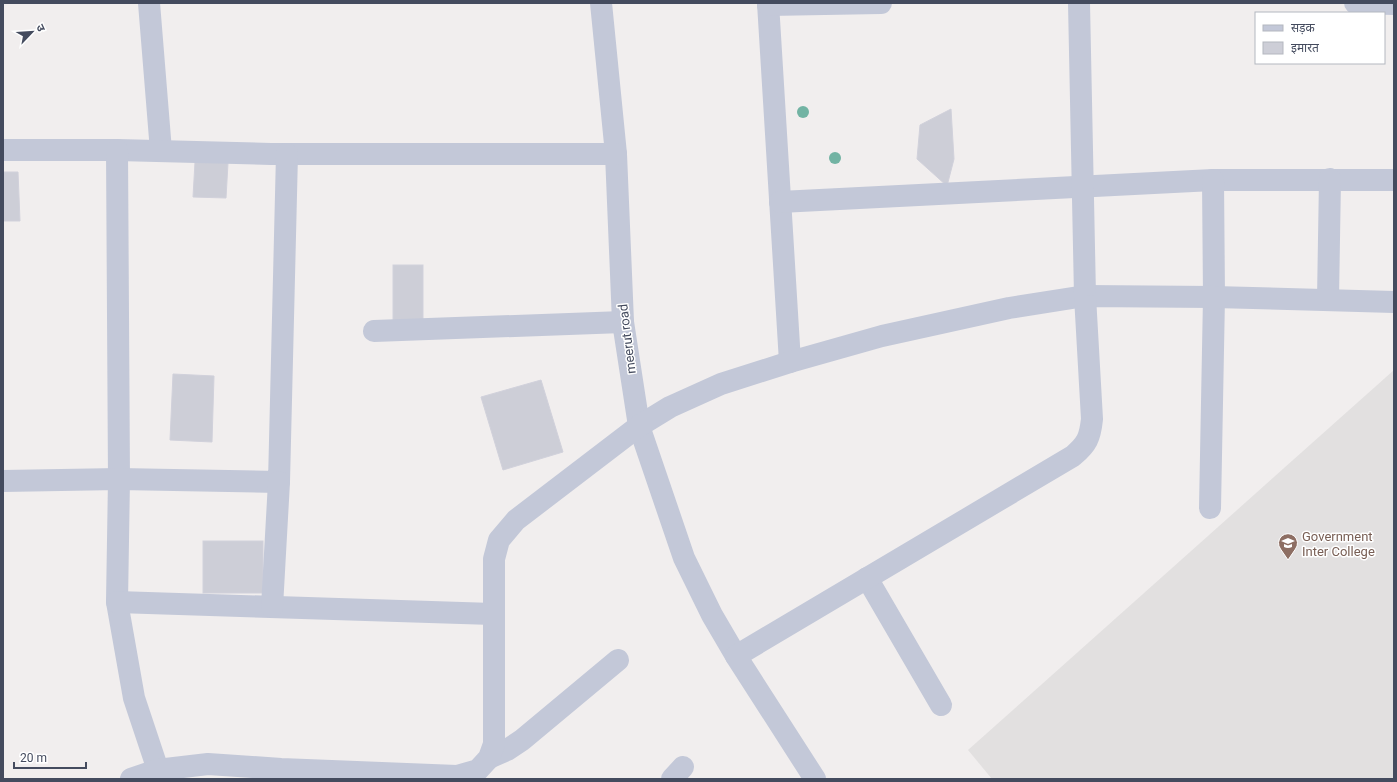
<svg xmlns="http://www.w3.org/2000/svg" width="1397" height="782" font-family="Roboto,'Noto Sans Devanagari',sans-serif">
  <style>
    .education { fill: #e2e0e0 }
    .building { fill: #cdced7; stroke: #d1d1db }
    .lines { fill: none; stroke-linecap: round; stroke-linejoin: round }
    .minor { stroke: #c3c8d8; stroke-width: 22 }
    .tree { fill: #72b3a3 }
    .labels { text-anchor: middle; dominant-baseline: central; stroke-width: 3; stroke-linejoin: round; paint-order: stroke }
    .street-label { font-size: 13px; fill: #444b5e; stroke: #fff }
    .education-label { font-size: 13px; fill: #785e54; stroke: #fff; text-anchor: start }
  </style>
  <rect width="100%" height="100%" fill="#f1eeee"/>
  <polygon class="education" points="1394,370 1394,779 992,779 968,750"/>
  <g class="building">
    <polygon points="951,109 954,159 947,186 917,159 920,125"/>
    <polygon points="195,162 228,163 226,198 193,197"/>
    <polygon points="3,172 18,172 20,221 3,221"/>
    <rect x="393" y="265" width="30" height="57"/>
    <polygon points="173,374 214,376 212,442 170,440"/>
    <polygon points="541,380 563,452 503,470 481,397"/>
    <rect x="203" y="541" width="60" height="52"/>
  </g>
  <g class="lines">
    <g class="minor">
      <polyline points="149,3 161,151"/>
      <polyline points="601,3 616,154 623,322 639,426 684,558 712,615 736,656"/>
      <polyline points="768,3 790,362"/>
      <polyline points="1355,3 1394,4"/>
      <polyline points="768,5 881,3"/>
      <polyline points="3,150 117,150 271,154 616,154"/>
      <polyline points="117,150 119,479 117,602 134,698 161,779"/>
      <polyline points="780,202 1213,180 1394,180"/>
      <polyline points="1328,299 1330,179"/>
      <polyline points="374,331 623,322"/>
      <polyline points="3,481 119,479 279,482 287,154"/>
      <polyline points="1210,508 1214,297 1213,180"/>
      <polyline points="867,578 941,705"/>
      <polyline points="117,602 493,614"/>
      <polyline points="272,607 279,482"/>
      <polyline points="489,758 507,750 522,740 618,660"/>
      <polyline points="131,779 157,770 208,764 281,769 457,776 478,770 489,758 494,744 494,559 499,540 516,520 639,426 670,407 721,384 790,362 882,336 1009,308 1085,296 1214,297 1394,302"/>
      <polyline points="672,779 683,767"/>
      <path d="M815,779L736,656L1073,456C1087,444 1090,438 1092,419L1085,296L1079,3"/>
    </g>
  </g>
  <g class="tree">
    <circle cx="803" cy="112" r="6"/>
    <circle cx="835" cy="158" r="6"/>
  </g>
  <defs>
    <g id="university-pin" transform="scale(1)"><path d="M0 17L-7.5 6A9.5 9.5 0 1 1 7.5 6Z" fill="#8d6e63" stroke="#fff"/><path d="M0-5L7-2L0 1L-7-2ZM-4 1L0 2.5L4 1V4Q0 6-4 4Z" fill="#fff"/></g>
  </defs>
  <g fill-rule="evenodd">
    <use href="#university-pin" x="1288" y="543"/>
  </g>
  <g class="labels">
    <g class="street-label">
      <text transform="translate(627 339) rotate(-97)">meerut road</text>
    </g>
    <g class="education-label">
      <text x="1302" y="536">Government<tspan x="1302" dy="15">Inter College</tspan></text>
    </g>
  </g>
  <rect width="1397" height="782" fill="none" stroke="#444b5e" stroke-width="8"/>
  <rect x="1255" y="12" width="130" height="52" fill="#ffffff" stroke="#b4b7bf"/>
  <rect x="1263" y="25" width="20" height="6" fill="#c3c8d8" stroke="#b4b7bf"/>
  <text x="1291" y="32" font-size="12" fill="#444b5e">सड़क</text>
  <rect x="1263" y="42" width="20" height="12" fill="#cdced7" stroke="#b4b7bf"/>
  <text x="1291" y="52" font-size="12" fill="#444b5e">इमारत</text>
  <g transform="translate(32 32) rotate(65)" stroke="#ffffff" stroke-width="3" paint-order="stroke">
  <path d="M0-3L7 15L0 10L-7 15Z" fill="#444b5e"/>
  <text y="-6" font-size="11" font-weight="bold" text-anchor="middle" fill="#444b5e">उ</text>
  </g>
  <path d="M14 762v6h72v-6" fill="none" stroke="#444b5e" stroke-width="2"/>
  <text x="20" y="762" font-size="12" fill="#444b5e" stroke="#ffffff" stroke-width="3" paint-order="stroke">20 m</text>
</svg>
